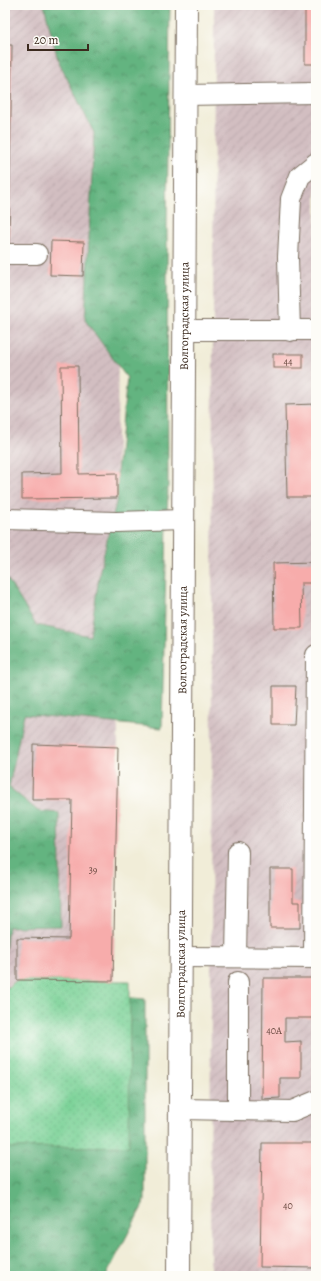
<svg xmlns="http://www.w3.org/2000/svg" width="321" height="1281" font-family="Alegreya,serif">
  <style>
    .industrial { fill: url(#industrial-furrows) }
    .forest { fill: url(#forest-crowns); stroke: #4f6f4f }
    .park { fill: url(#park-dots); stroke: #5a7e5a }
    .building { fill: #f7acab }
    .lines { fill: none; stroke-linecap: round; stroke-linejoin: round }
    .minor-casing { stroke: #7b6e5f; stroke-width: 22 }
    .major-casing { stroke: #7b6e5f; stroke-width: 24 }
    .minor { stroke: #fff; stroke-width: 20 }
    .major { stroke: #fff; stroke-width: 22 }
    .labels { text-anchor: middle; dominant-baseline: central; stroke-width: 3; stroke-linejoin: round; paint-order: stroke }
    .number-label { font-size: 10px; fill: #6a4a41 }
    .street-label { font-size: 12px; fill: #3b2a1e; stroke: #fdfcf7 }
  </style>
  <defs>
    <pattern id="industrial-furrows" width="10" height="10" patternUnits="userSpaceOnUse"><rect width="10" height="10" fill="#d2bec1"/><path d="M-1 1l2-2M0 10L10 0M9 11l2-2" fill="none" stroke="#b5a3a5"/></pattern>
    <pattern id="forest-crowns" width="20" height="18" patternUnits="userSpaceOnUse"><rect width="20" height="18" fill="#63b480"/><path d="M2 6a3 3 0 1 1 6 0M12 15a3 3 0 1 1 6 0" fill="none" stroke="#539368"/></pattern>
    <pattern id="park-dots" width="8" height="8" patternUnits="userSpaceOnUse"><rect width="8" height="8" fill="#7ad297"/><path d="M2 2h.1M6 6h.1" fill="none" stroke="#6ab482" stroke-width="1.8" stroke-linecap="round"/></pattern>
  </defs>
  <rect width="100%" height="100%" fill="#fdfcf7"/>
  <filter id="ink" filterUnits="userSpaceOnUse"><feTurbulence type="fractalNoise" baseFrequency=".025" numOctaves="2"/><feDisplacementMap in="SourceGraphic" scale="8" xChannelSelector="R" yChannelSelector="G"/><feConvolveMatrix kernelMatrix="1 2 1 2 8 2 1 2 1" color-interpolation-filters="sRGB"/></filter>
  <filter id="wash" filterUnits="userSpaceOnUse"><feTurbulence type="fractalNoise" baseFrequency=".012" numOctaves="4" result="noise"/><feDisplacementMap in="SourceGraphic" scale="16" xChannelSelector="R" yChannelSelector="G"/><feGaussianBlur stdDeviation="0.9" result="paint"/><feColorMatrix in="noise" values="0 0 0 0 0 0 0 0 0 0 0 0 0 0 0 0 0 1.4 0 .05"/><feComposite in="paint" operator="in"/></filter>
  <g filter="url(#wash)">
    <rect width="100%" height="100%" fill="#f1edd8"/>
    <g class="industrial">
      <polygon points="5,5 122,5 116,522 118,747 108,1276 5,1276"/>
      <polygon points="214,5 316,5 316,1276 210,1276"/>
    </g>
    <g class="forest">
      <polygon points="44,5 170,5 167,226 168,485 162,728 24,714 9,787 38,811 59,813 61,926 8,927 5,953 5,575 36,625 90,636 100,570 117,498 117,473 127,378 85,320 94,133 58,60"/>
      <polygon points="5,987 145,999 145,1201 106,1276 5,1276"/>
    </g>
    <polygon class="park" points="17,980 130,981 129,1146 5,1148 5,990"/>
    <g id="blocks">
      <g class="building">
        <rect x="305" y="5" width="11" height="59"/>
        <polygon points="5,45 12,45 9,244 5,244"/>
        <polygon points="51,241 84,242 83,276 50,275"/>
        <rect x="273" y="354" width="30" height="14"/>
        <polygon points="61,366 78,366 79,474 117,473 117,498 22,499 22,474 62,473"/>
        <polygon points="316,404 316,497 287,497 285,405"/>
        <polygon points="316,562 316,583 301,583 302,628 274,628 273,563"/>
        <polygon points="273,686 296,686 294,725 273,725"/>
        <polygon points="33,744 118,747 113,981 17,980 17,938 69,939 72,800 32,800"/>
        <polygon points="270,869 293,869 293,902 300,902 300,928 270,928"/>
        <polygon points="263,978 316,978 316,1018 285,1018 285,1042 301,1041 301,1078 280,1078 280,1098 262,1099"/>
        <polygon points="262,1143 316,1143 316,1268 260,1267"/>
      </g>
    </g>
  </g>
  <g filter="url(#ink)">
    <use href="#blocks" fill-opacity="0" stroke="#7b6e5f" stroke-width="1"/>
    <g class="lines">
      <g class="minor-casing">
        <g id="minor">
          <polyline points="185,95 316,93"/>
          <polyline points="5,254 37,254"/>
          <polyline points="184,330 316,330"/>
          <polyline points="290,331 288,257 291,199 300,176 316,163"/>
          <polyline points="5,519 116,522 183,520"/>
          <polyline points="181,957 316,958"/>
          <polyline points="236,957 238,852"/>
          <polyline points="314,958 316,655"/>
          <polyline points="180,1109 292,1111 316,1101"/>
          <polyline points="238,1110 238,982"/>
        </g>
      </g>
      <g class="major-casing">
        <g id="major">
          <path id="s1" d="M179,1276L186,5"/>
        </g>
      </g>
      <use href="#minor" class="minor"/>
      <use href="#major" class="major"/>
    </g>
  </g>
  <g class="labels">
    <g class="number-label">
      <text x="288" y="361">44</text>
      <text x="93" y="869">39</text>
      <text x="274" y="1030">40А</text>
      <text x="288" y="1205">40</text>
    </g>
    <g class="street-label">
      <text stroke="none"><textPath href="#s1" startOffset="960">Волгоградская улица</textPath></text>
      <text stroke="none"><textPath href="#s1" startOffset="636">Волгоградская улица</textPath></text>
      <text stroke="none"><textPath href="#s1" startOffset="312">Волгоградская улица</textPath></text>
    </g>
  </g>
  <rect width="321" height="1281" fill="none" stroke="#fdfcf7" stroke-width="20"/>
  <path d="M28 44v6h60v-6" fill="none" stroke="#3b2a1e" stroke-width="2"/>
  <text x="34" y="44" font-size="12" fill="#3b2a1e" stroke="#fdfcf7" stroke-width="3" paint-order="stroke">20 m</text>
</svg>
